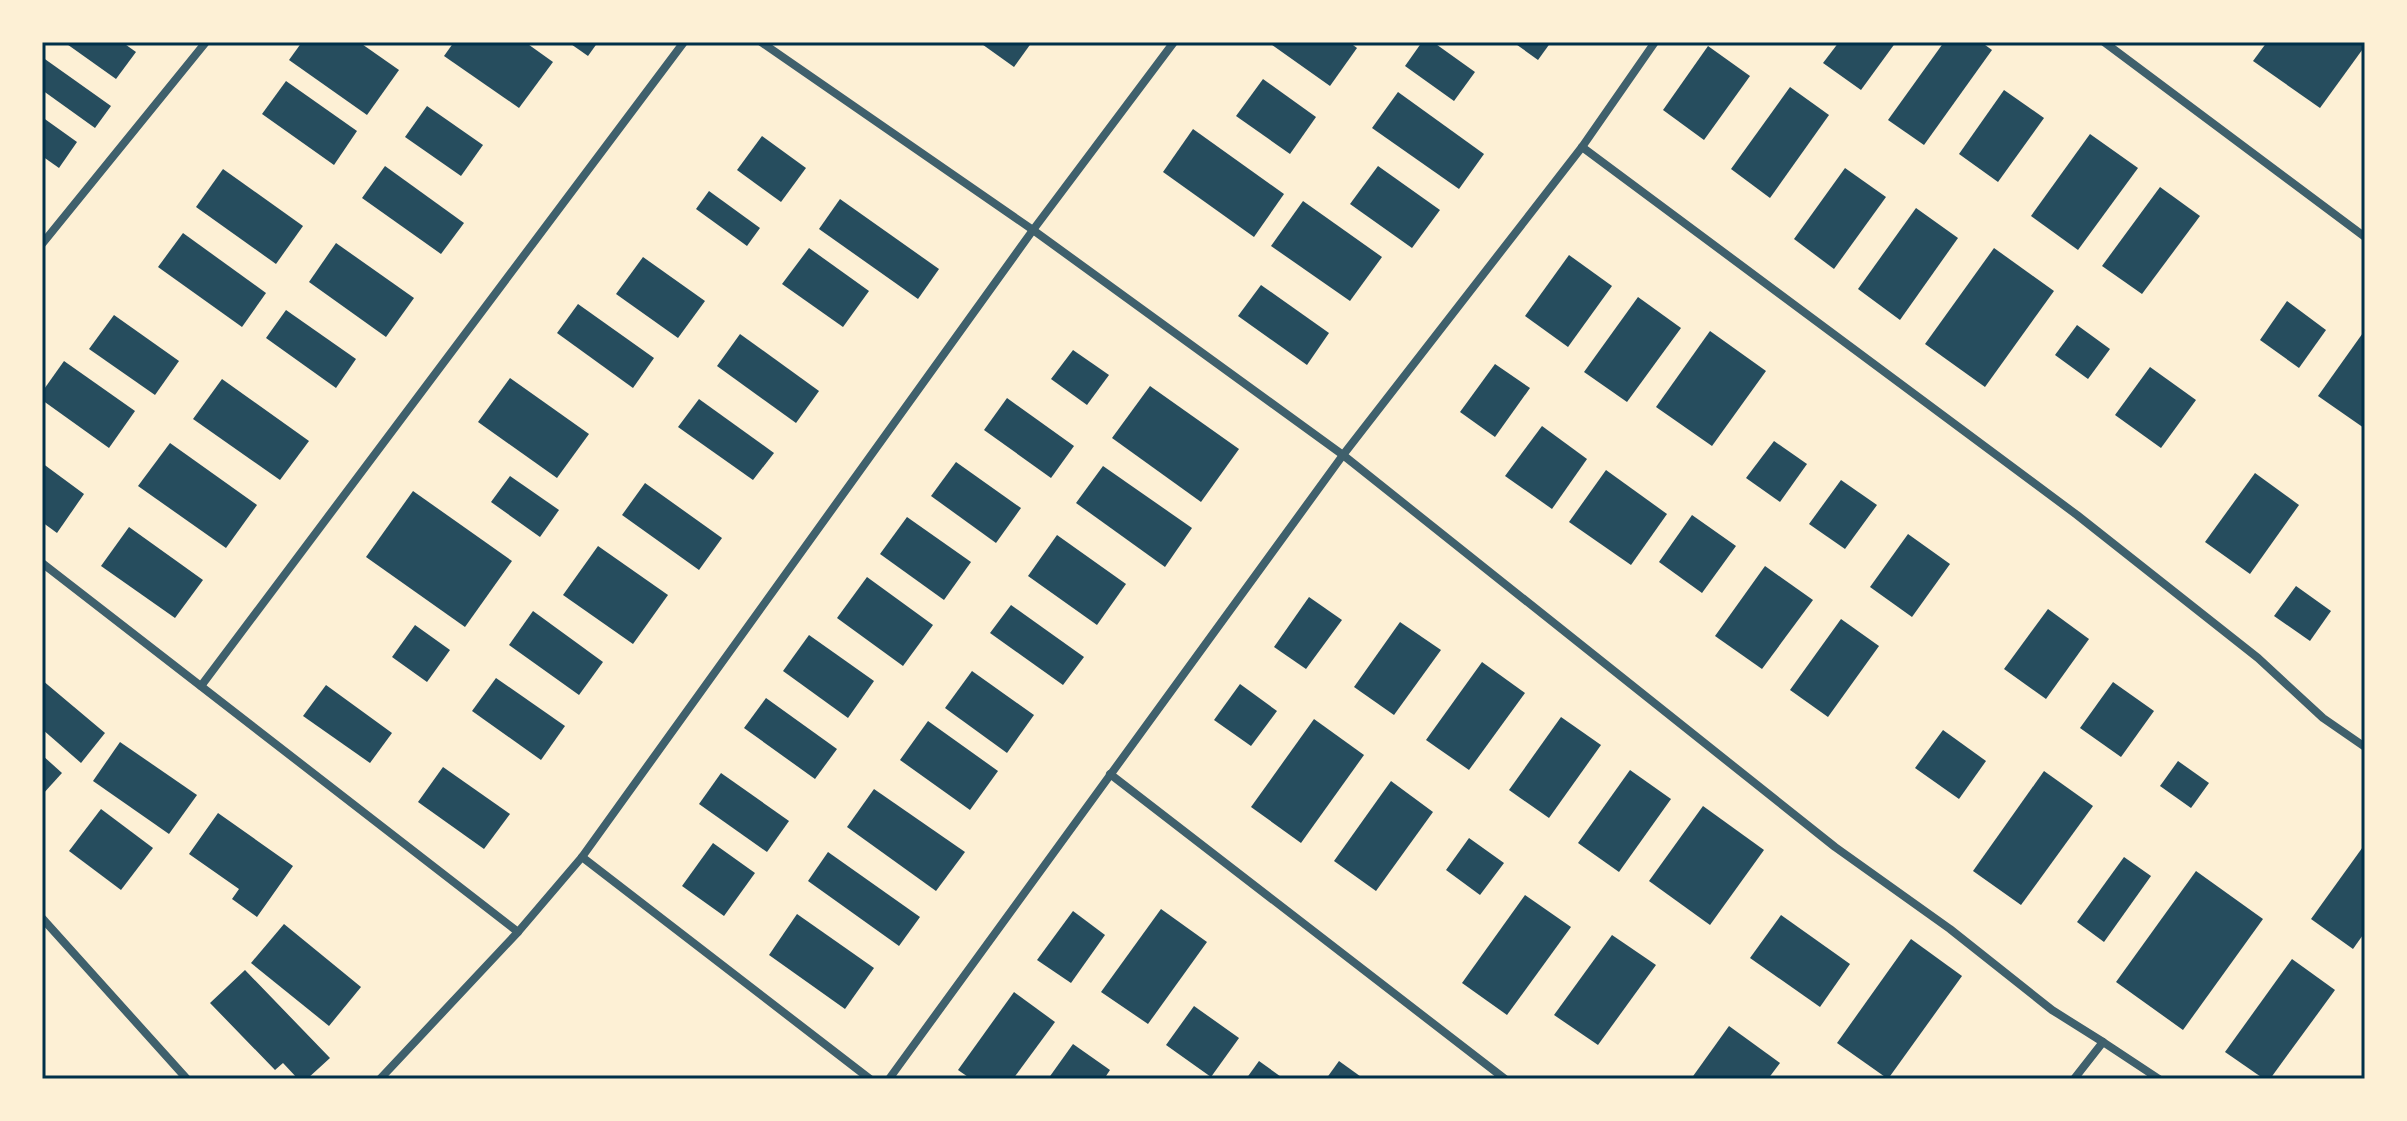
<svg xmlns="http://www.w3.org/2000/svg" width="2407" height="1121" font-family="'Space Grotesk',sans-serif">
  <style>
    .building { fill: #264d5e }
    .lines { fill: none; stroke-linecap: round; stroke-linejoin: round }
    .minor { stroke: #3f606c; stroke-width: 8 }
    .neatline { fill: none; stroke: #003049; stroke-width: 3 }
  </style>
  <rect width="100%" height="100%" fill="#fdf0d5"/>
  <g class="building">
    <polygon points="64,42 122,42 136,52 116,79"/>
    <polygon points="302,42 359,42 399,70 367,115 289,60"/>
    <polygon points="454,42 525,42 553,62 519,108 444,56"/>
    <polygon points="568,42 598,42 588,56"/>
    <polygon points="979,42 1032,42 1014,67"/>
    <polygon points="1268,42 1349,42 1357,48 1330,86"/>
    <polygon points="1422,42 1433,42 1475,72 1454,101 1405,66"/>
    <polygon points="1513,42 1551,42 1538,60"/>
    <polygon points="1839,42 1896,42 1861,90 1823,63"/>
    <polygon points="1944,42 1981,42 1992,50 1924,145 1888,120"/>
    <polygon points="2267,42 2365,42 2365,46 2320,108 2253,61"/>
    <polygon points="1708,46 1750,76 1704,140 1663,110"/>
    <polygon points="42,57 111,106 95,128 42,90"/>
    <polygon points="1263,79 1316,117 1290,154 1236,116"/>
    <polygon points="286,81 357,131 334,165 262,114"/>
    <polygon points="1790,87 1829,115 1770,198 1731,169"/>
    <polygon points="2004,90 2044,118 1998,182 1959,154"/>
    <polygon points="1398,92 1484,154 1459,189 1372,128"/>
    <polygon points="427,106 483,145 461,176 405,137"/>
    <polygon points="42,117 77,142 59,168 42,156"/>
    <polygon points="1193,129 1284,194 1254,237 1163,172"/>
    <polygon points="2090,134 2138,168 2078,250 2031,216"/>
    <polygon points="762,136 806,168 781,202 737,170"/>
    <polygon points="385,166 464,223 441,254 362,198"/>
    <polygon points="1378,166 1440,210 1412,248 1350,204"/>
    <polygon points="1845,168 1886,197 1834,269 1794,239"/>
    <polygon points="223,169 303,226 276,264 196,207"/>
    <polygon points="2160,187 2200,216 2142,294 2102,266"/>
    <polygon points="709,191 760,228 747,246 696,209"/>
    <polygon points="840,199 939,269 918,299 819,229"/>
    <polygon points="1303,201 1382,257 1350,301 1271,246"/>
    <polygon points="1916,208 1958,238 1900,320 1858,289"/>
    <polygon points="183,233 266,293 242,327 158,267"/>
    <polygon points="336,243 414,298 386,337 309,282"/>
    <polygon points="809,248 869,291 843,327 782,284"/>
    <polygon points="1994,248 2054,291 1985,387 1925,344"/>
    <polygon points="1569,255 1612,286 1568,347 1525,316"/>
    <polygon points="643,257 705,301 678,338 616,294"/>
    <polygon points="1261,285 1329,333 1307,365 1238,316"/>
    <polygon points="1638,297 1681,328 1627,402 1584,372"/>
    <polygon points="2287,301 2326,330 2299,368 2260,340"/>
    <polygon points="578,304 654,358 633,388 557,333"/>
    <polygon points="286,310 356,359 336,388 266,338"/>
    <polygon points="114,315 179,361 155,395 89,349"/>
    <polygon points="2077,325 2110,349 2088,379 2055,355"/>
    <polygon points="2365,330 2365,426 2364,428 2318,396"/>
    <polygon points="1710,331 1766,371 1712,446 1656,407"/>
    <polygon points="740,334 819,391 796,423 717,366"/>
    <polygon points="1073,350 1109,375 1087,405 1051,379"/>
    <polygon points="64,361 135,411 109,448 42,400 42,392"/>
    <polygon points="1495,364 1530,388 1495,437 1460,412"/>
    <polygon points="2150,367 2196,400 2161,448 2115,415"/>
    <polygon points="510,378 589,434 557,478 478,422"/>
    <polygon points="222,379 309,441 280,480 193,419"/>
    <polygon points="1150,386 1239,449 1201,502 1112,438"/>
    <polygon points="1007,398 1074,446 1051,478 984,430"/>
    <polygon points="699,399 774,453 753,480 678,427"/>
    <polygon points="1542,426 1587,459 1552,509 1505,476"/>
    <polygon points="1774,441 1807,464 1780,502 1746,478"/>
    <polygon points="170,443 257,505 226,548 138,486"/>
    <polygon points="956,462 1021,508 996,543 931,496"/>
    <polygon points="42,463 84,494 57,533 42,522"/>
    <polygon points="1103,466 1192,528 1165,567 1076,503"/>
    <polygon points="1606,470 1667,514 1631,565 1569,522"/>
    <polygon points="2255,473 2299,505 2250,574 2205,542"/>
    <polygon points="510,476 559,510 540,537 491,502"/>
    <polygon points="1841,480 1877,505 1845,549 1809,524"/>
    <polygon points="645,483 722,538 699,570 622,515"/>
    <polygon points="413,491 512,561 465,627 366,557"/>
    <polygon points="1692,515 1736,546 1702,593 1659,562"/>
    <polygon points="907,517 971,562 944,600 880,554"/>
    <polygon points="129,527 203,580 175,618 101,566"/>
    <polygon points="1908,534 1950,564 1912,617 1870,587"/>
    <polygon points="1057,535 1126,584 1097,625 1028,576"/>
    <polygon points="598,546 668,595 633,644 563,595"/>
    <polygon points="1765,566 1813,600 1762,669 1715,636"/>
    <polygon points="867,577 933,625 903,666 837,618"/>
    <polygon points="2296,586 2331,611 2310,641 2274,616"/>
    <polygon points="1309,597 1342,620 1306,669 1274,647"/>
    <polygon points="1011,605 1084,657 1063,685 990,633"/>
    <polygon points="2048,609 2089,639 2046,699 2004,669"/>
    <polygon points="533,611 603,662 579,695 509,645"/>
    <polygon points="1841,619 1879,646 1828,717 1790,690"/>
    <polygon points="1400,622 1441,650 1394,715 1354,687"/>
    <polygon points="415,625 450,650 427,682 392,657"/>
    <polygon points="809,635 874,681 848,718 783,671"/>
    <polygon points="1482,662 1525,693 1469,770 1426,740"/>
    <polygon points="972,671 1034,715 1007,753 945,708"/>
    <polygon points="496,678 565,726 541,760 472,711"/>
    <polygon points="42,680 105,733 81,763 42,729"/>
    <polygon points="2113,682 2154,711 2121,757 2080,728"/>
    <polygon points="1240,684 1277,711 1251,746 1214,720"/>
    <polygon points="326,685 392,733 370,763 303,716"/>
    <polygon points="766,698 837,749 815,779 744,728"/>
    <polygon points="1561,717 1601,745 1549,818 1509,790"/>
    <polygon points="1314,719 1364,755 1301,843 1251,807"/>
    <polygon points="928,721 998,771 970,810 900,760"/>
    <polygon points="1943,730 1986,761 1959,799 1915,768"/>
    <polygon points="120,742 197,795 169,834 93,781"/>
    <polygon points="42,755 62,773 42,795"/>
    <polygon points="2178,761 2209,783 2191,808 2160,786"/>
    <polygon points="443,767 510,814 484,849 418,802"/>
    <polygon points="1630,770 1671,799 1619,872 1578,843"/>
    <polygon points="2044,771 2093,806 2021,905 1973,871"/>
    <polygon points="721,773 789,821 767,852 699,804"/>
    <polygon points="1391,781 1433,812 1376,891 1334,861"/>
    <polygon points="874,789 965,852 936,891 847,827"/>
    <polygon points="1703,806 1764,850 1710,925 1649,881"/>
    <polygon points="101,809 153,848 121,890 69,851"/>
    <polygon points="218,813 293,866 257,917 232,899 239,889 189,854"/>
    <polygon points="1469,838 1504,863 1480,895 1446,870"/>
    <polygon points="713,843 755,873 724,916 682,886"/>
    <polygon points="2365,844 2365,932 2353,949 2311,919"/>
    <polygon points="828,852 920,917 899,946 808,881"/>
    <polygon points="2124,857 2151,876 2104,942 2077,922"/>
    <polygon points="2196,871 2263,919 2183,1030 2116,982"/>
    <polygon points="1525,895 1571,927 1507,1015 1462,983"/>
    <polygon points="1161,909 1207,942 1148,1024 1101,992"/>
    <polygon points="1073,911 1105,935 1071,983 1037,960"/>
    <polygon points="797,914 874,968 845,1009 769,955"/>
    <polygon points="1781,915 1850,964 1820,1007 1750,958"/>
    <polygon points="284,924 361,987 329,1026 251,963"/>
    <polygon points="1612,935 1656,965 1598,1045 1554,1015"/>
    <polygon points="1911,939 1962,976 1888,1079 1837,1043"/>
    <polygon points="2292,959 2335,990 2270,1079 2264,1079 2225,1052"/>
    <polygon points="245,970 330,1058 307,1079 298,1079 283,1063 275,1070 210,1003"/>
    <polygon points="1014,992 1055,1022 1013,1079 971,1079 958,1070"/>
    <polygon points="1194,1006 1239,1038 1211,1077 1166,1045"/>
    <polygon points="1729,1026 1780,1063 1768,1079 1691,1079"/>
    <polygon points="1073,1044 1110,1070 1104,1079 1048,1079"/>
    <polygon points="1259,1061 1284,1079 1246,1079"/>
    <polygon points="1339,1061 1364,1079 1326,1079"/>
  </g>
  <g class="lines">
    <g class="minor">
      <polyline points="761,42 1033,230 1343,455 1835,847 1950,929 2052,1010 2103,1042"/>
      <polyline points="2104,42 2365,237"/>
      <polyline points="1582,147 2077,515 2258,658 2323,718 2365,747"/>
      <polyline points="42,244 206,42"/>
      <polyline points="42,563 518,932"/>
      <polyline points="201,686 684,42"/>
      <polyline points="1110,774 1505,1079"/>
      <polyline points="582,857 870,1079"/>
      <polyline points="42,918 187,1079"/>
      <polyline points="380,1079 518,932 582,857 1033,230 1174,42"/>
      <polyline points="889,1079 1343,455 1582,147 1655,42"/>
      <polyline points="2074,1079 2103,1042 2159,1079"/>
    </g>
  </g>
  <rect width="2407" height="1121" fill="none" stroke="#fdf0d5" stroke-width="88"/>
  <rect x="44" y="44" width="2319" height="1033" class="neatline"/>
</svg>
